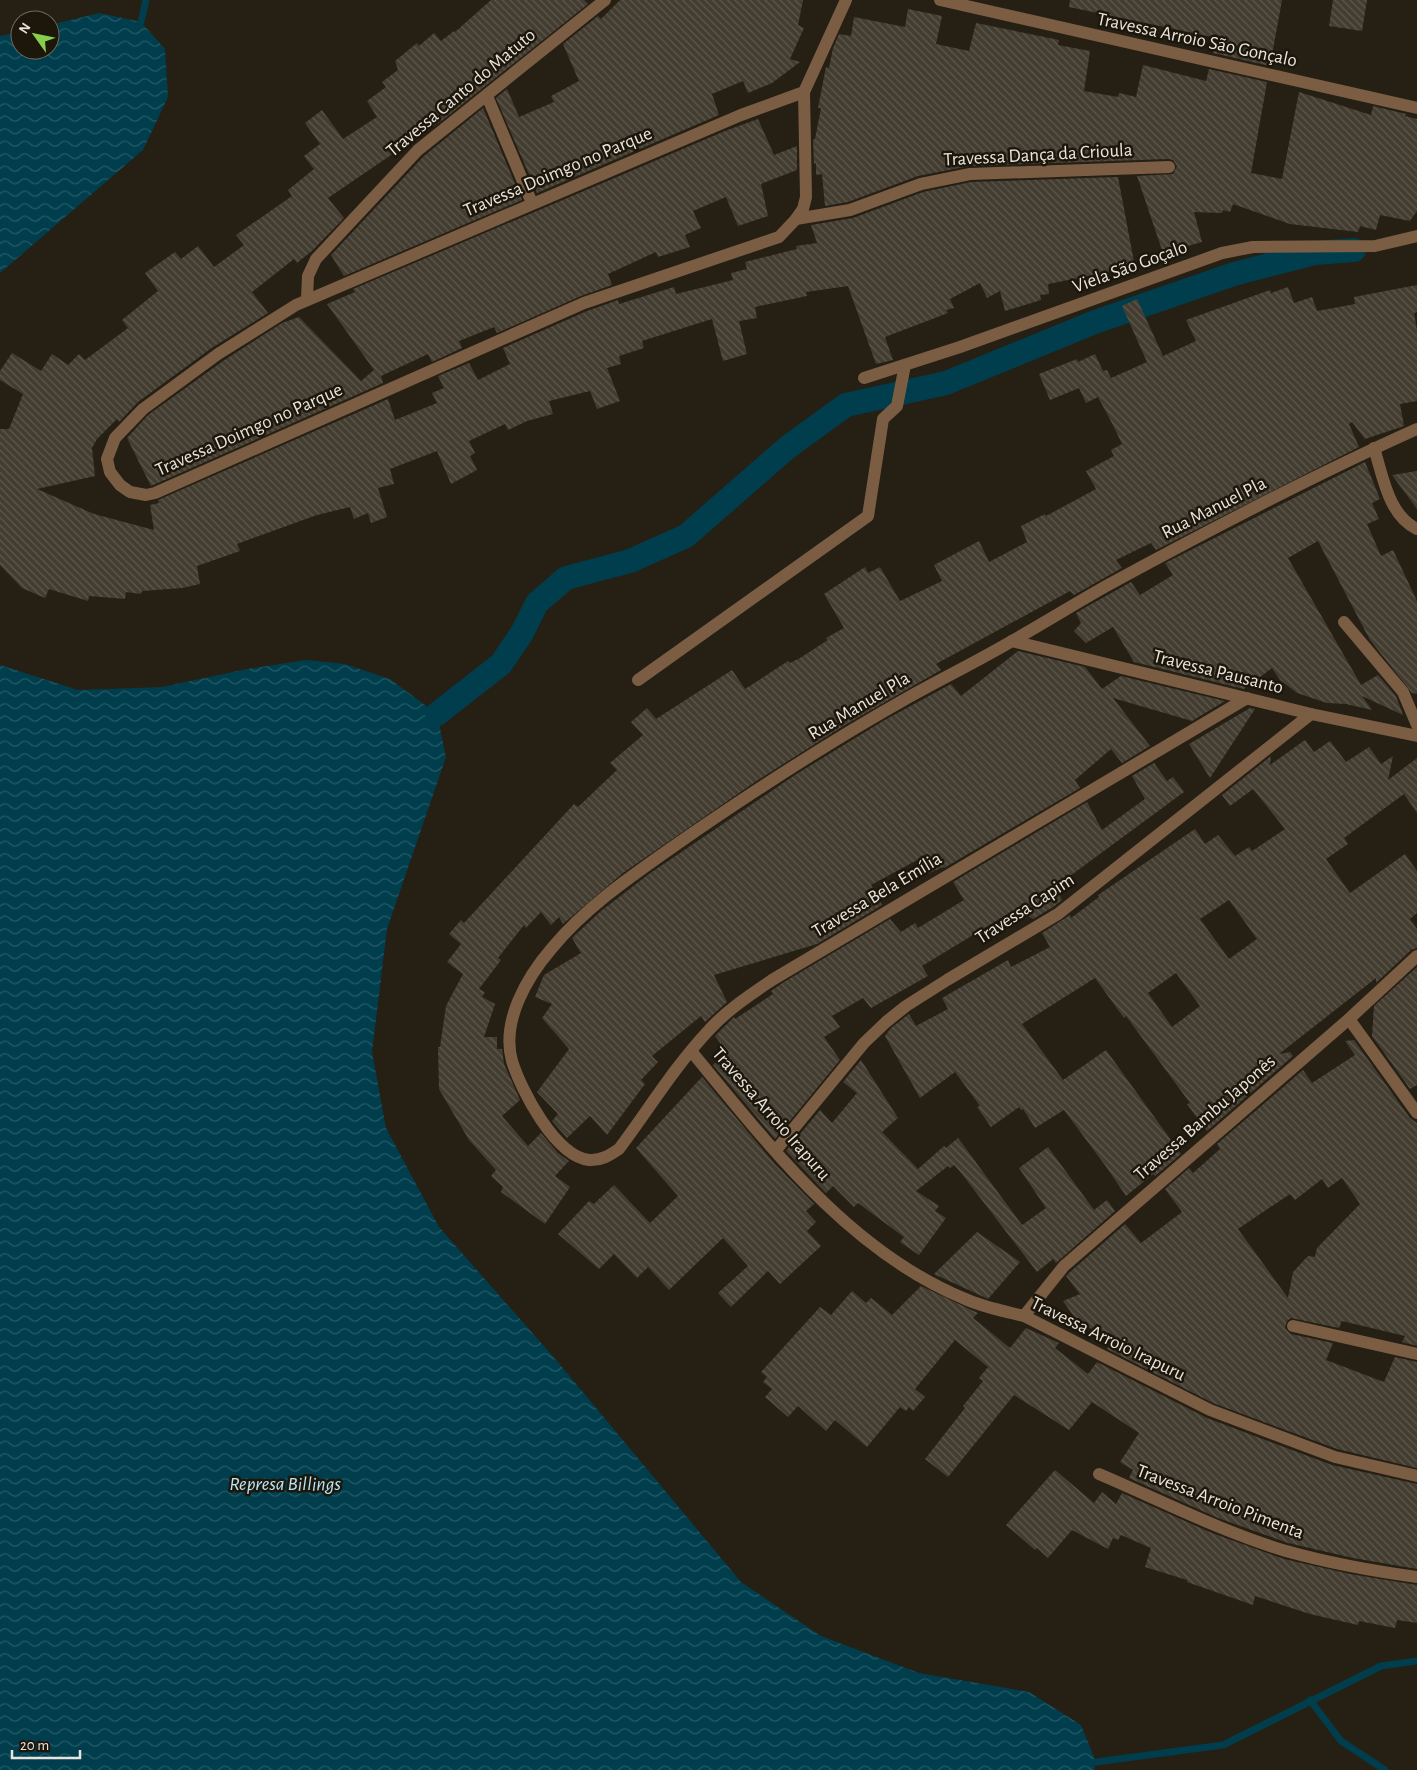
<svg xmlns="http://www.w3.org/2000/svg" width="1417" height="1770" font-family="'Alegreya Sans',sans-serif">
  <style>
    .water { fill: url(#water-waves) }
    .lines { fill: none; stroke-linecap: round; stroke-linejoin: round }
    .stream { stroke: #003e4d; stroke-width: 7 }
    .canal { stroke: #003e4d; stroke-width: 24 }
    .building { fill: url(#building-back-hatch); fill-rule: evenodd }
    .minor { stroke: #7b5d44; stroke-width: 12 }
    .labels { text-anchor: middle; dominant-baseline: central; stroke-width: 5; stroke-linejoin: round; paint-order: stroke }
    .street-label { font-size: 19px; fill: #e8e4dd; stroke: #1c160b }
    .water-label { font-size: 20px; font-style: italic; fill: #b6e6f7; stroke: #1c160b }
  </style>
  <defs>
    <pattern id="water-waves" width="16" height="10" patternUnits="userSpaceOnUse" patternTransform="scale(1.25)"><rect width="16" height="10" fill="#003e4d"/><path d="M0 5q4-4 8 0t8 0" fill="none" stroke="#255a66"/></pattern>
    <pattern id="building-back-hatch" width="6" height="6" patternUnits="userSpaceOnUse" patternTransform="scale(1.25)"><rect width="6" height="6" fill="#433c30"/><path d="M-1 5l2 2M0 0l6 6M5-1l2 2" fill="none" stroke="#5e584e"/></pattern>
  </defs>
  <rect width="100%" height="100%" fill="#251f14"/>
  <g class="water">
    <polygon points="99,13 141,22 165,49 168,97 143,150 0,273 0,36 20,32 20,50 50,50 50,25"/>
    <polygon points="306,660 345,664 390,679 437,714 446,757 387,929 372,1052 386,1128 439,1227 557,1361 741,1582 821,1636 919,1673 1029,1692 1081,1725 1096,1762 1094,1770 0,1770 0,665 78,690 162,687 247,669"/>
  </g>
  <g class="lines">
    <g class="stream">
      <polyline points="141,22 146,0"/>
      <polyline points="1310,1700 1341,1741 1385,1770"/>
      <polyline points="1096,1762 1223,1745 1381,1666 1417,1661"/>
    </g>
    <polyline class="canal" points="437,714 501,664 522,633 537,603 566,578 630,561 686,536 788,447 846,405 946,383 1095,322 1234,274 1315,253 1354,250"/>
  </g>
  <g class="building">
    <polygon points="491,0 584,0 588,4 444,119 328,198 344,218 313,250 297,263 294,259 252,292 268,313 213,347 138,402 119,422 117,419 97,439 92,448 95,476 37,489 94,514 154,530 150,505 159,503 158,500 388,399 395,420 437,403 432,393 444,388 438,376 469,363 478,380 510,364 503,348 587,311 618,300 619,304 674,287 676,294 733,280 731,273 747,269 745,262 797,249 796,246 817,243 811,225 853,218 923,192 971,182 1118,177 1135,267 1048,284 1049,294 1040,295 1041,300 1005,311 1000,291 987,298 980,283 950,299 954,308 946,310 948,313 885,337 893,360 876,364 848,286 806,292 807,296 755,307 757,318 739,321 747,354 723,361 712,319 642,341 644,348 619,356 621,364 607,368 620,401 597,409 590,391 549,401 553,414 527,421 508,430 505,424 469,441 475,453 470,456 477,470 451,484 437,451 390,469 394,484 378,488 387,517 371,523 368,513 354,519 350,507 317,515 237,544 240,551 197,566 200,584 182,588 142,591 141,594 126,592 125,599 89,596 88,601 49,589 45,598 22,588 0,565 0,429 9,429 23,394 0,380 0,371 12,353 41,371 52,354 68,365 79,354 85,360 128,328 122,320 158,291 145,273 175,252 181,259 198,246 214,267 244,245 236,235 292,196 288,190 314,169 304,156 320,144 305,123 322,110 343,139 377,117 367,101 386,87 382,82 398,70 395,61 417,43 419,46 434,33 441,41 454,31 455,32"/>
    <polygon points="620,0 803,0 798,25 804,28 790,59 800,62 772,83 748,93 743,81 712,94 719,115 537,193 496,98 507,89 519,117 554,102 551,96 579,81 563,44 598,16 601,19"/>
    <polygon points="1070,0 1282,0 1270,66 1213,53 1217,38 1069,7"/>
    <polygon points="1333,0 1367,0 1362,31 1329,26"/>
    <polygon points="908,9 942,16 936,44 969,51 976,23 1059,40 1058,45 1090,51 1084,91 1118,97 1119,93 1136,97 1143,65 1206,81 1209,69 1267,82 1251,173 1282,179 1299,92 1371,115 1373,106 1406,114 1405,116 1417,119 1417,211 1410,221 1380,215 1376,230 1360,226 1358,232 1290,224 1233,204 1230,212 1223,210 1222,213 1194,212 1202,242 1163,253 1137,176 1173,174 1177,166 1173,160 1169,159 969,166 918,176 848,202 825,206 822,174 816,175 816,163 814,164 813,140 815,139 821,108 818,108 826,67 829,68 833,48 839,34 851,36 854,17 905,27"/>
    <polygon points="483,108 522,200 344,276 331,255 424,156"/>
    <polygon points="758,119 774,155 797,146 797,170 761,184 768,216 738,226 726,197 693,211 701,228 685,235 690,247 658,257 656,252 608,274 612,285 581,296 497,333 494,327 459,341 462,348 432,362 428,354 381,376 383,383 151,486 127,438 148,415 223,361 282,323 299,317 361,381 374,370 327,304 355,292 353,289 725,131"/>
    <polygon points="1417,285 1417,312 1414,313 1417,330 1417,401 1400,404 1404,426 1365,439 1352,422 1349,424 1359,447 1156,550 1151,543 1116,560 1122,568 1074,595 1070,591 936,664 941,670 845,725 758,780 623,873 563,924 559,917 551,925 541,912 526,928 524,925 498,958 501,960 479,989 485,992 482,997 495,1004 484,1037 497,1037 497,1049 502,1049 504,1064 520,1100 502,1116 528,1146 541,1133 558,1153 569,1161 555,1176 570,1187 545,1224 501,1192 503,1187 491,1176 496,1170 469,1140 439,1089 438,1047 440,1047 446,1006 463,974 447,962 461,944 449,934 461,920 464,923 574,804 578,807 617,770 610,763 643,735 631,722 647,708 656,719 732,670 745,689 788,661 790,663 800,658 828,640 826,638 844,628 824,594 865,567 868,573 880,567 900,601 942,581 934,565 979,541 989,562 1027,542 1021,526 1045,514 1046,516 1096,489 1086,471 1114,456 1111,450 1122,444 1113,425 1098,397 1086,403 1079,388 1050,400 1039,374 1077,359 1078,362 1095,354 1103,371 1107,370 1111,378 1147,362 1122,306 1137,299 1163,356 1196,341 1186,320 1270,290 1271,293 1288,287 1294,303 1312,297 1317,311 1355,304 1354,297"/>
    <polygon points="1365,462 1380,499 1372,503 1379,519 1367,524 1381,556 1393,550 1417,601 1417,694 1412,693 1370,640 1318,541 1288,558 1361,685 1378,675 1396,696 1403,715 1362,696 1372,710 1346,704 1327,703 1297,693 1280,680 1272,668 1244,689 1134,662 1113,627 1086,643 1074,631 1081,623 1076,613 1088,606 1131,582 1140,595 1173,575 1165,563"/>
    <polygon points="1417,471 1417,509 1392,475"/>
    <polygon points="1018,651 1085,667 1102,689 1121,676 1225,701 1192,721 1113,698 1150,746 1122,763 1111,749 1075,780 1080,788 944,868 943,867 927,874 919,859 871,885 882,905 817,944 714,975 727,1002 705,1022 701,1016 652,1056 658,1062 641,1080 645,1084 607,1135 590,1116 567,1138 552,1121 558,1114 537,1092 569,1049 542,1018 552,1004 535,997 544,975 581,953 572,938 601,911 649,874 795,775 883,721 951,684 961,696"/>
    <polygon points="1250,708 1255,709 1210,778 1189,744"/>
    <path d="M1305,740L1314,752L1330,741L1346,762L1369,747L1381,764L1393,756L1388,780L1417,758V813L1404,794L1344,838L1348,844L1326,859L1350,893L1405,854L1417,871V913L1410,919L1417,929V948L1411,950L1376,983V978L1279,1054L1290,1052L1293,1056L1207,1131L1187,1104L1190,1103L1126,1016L1124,1018L1095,978L1022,1024L1063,1080L1106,1050L1181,1154L1155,1176L1153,1174L1126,1196L1107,1168L1064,1110L1035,1128L1023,1109L1021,1110L1019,1107L991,1127L977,1107L980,1106L955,1072L920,1098L885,1036L891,1028L909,1014L916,1026L948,1009L942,998L1008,960L1011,967L1050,947L1042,933L1070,915L1071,918L1099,897L1098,895L1195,829L1205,844L1218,835L1235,856L1249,847L1252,851L1285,829L1253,789L1230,806L1222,795L1271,756L1270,765ZM1229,900L1257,939L1229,959L1200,919ZM1176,973L1200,1006L1172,1027L1148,993Z"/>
    <polygon points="1154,763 1167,781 1173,777 1184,792 1070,876 1054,884 1062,900 1053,907 1033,919 1027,915 1015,921 1011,912 922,966 928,976 871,1008 863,998 832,1016 840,1027 824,1037 840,1060 775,1139 713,1065 726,1051 715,1036 734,1017 735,1019 773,994 771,991 784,982 890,919 901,932 915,923 918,928 964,900 953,882 1087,802 1102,830 1145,799 1132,776"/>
    <polygon points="1417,967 1417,1085 1410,1089 1372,1036 1374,1006"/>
    <path d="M1354,1040L1410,1118L1417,1123V1346L1402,1342L1405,1336L1342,1321L1339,1328L1291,1318L1287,1321L1285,1328L1291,1334L1333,1343L1326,1360L1384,1382L1395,1357L1417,1362V1468L1337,1449L1213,1403L1107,1349L1113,1341L1077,1321L1063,1301L1080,1294L1066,1276L1070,1272L1125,1224L1141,1243L1182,1212L1165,1189L1189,1168L1193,1173L1220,1149L1217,1144L1303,1070L1312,1083L1355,1055L1345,1041ZM1342,1178L1360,1204L1317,1248L1315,1257L1308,1256L1293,1272L1288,1298L1238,1229L1290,1194L1295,1200L1322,1179L1328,1188Z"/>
    <polygon points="861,1060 898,1118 882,1132 918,1169 944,1146 946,1148 958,1138 1022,1225 1046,1208 1019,1168 1048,1147 1094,1210 1107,1200 1115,1211 1056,1263 1053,1259 1037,1272 962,1174 954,1165 950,1168 948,1166 916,1191 939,1206 935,1211 946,1218 919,1255 900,1242 904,1237 858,1203 854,1207 833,1186 826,1193 786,1151 820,1110 832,1123 857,1093 843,1082"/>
    <polygon points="702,1077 774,1163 814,1204 806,1211 816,1222 807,1231 821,1246 780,1284 768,1271 731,1307 718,1293 748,1266 723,1238 669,1290 648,1267 637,1278 614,1254 599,1269 558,1234 589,1201 594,1204 614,1185 650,1223 678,1196 636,1148"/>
    <polygon points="977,1232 1020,1262 988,1299 934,1274"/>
    <polygon points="921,1286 978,1313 973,1318 1010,1348 1026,1328 1059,1343 1055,1348 1088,1374 1097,1362 1207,1418 1332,1465 1417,1484 1417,1569 1353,1558 1288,1543 1218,1518 1129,1478 1133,1470 1120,1462 1139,1433 1092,1402 1069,1430 1014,1395 948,1477 925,1459 965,1408 963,1406 983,1381 979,1378 988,1367 955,1340 915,1389 925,1397 913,1411 909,1407 906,1411 900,1407 867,1447 835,1420 826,1431 798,1406 788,1417 765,1397 772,1389 763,1382 767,1377 761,1372 820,1307 831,1315 852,1291 866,1303 871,1298 892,1315"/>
    <polygon points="1055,1470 1094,1503 1102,1492 1116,1504 1122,1493 1212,1533 1284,1559 1350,1574 1417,1585 1417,1623 1397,1620 1395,1628 1359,1621 1358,1625 1310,1614 1255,1596 1253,1605 1187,1582 1187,1580 1145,1567 1151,1548 1121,1535 1118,1540 1113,1538 1108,1549 1072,1530 1048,1558 1037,1548 1035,1550 1006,1525"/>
  </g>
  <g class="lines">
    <g class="minor">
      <polyline points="940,0 1417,108"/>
      <polyline points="804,92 741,115 296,305 218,354 143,409 115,438 107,459 110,472 120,485 130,492 146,495 155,493 584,303 779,237 796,219 803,209 806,197 804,92 846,0"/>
      <polyline points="487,96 532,203"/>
      <polyline points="796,219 850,210 921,184 970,174 1169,167"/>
      <polyline points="307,298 308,276 316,259 418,150 605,0"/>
      <polyline points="864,378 960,347 1222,253 1253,247 1375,246 1417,236"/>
      <path d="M1374,448C1383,476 1388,515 1417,529"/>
      <polyline points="1344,622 1403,692 1417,725"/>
      <polyline points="1012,641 1311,714 1417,736"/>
      <polyline points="638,680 868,516 883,419 897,406 905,365"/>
      <path d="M1247,698L772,980C750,995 727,1010 709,1030C675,1066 649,1109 619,1149C610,1155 601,1161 589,1160C555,1156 521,1090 512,1061C501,1021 527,977 552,948C587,906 633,875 677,844C752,792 829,742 909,697C943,678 978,661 1012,641C1044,623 1076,603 1108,585C1209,530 1312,476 1417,429"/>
      <polyline points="1349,1019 1417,1113"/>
      <path d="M691,1051C768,1144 848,1250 963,1298C982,1307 1003,1311 1024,1316L1210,1410L1335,1457L1417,1476"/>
      <polyline points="776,1150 864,1043 886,1022 906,1006 947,980 1058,914 1311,714"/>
      <polyline points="1024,1316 1064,1266 1349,1019 1417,956"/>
      <polyline points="1293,1326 1417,1354"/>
      <path d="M1099,1474C1160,1500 1222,1532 1286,1551C1329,1563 1373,1571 1417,1577"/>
    </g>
  </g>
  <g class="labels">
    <g class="street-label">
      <text transform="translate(1197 40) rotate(12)">Travessa Arroio São Gonçalo</text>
      <text transform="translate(461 93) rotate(-40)">Travessa Canto do Matuto</text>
      <text transform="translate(1038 155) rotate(-3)">Travessa Dança da Crioula</text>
      <text transform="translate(558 172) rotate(-23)">Travessa Doimgo no Parque</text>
      <text transform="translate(1130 267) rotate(-20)">Viela São Goçalo</text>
      <text transform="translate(249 430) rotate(-24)">Travessa Doimgo no Parque</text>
      <text transform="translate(1214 508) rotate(-27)">Rua Manuel Pla</text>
      <text transform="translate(1218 672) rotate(14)">Travessa Pausanto</text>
      <text transform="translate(859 706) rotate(-31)">Rua Manuel Pla</text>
      <text transform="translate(877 895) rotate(-31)">Travessa Bela Emília</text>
      <text transform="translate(1025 909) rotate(-33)">Travessa Capim</text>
      <text transform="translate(771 1114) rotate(49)">Travessa Arroio Irapuru</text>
      <text transform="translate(1205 1118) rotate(-41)">Travessa Bambu Japonês</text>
      <text transform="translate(1108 1339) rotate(26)">Travessa Arroio Irapuru</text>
      <text transform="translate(1220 1502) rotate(21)">Travessa Arroio Pimenta</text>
    </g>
    <g class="water-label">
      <text x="285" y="1484">Represa Billings</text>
    </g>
  </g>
  <g transform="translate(35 35) rotate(303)"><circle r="24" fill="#1c160b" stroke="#6e685f"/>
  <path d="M0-4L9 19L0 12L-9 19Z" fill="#87cf4a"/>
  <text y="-8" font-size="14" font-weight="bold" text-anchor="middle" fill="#e8e4dd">N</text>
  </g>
  <path d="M12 1750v8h68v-8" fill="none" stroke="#e8e4dd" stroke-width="2.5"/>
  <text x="20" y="1750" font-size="15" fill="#e8e4dd" stroke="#1c160b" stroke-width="4" paint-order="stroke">20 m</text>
</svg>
